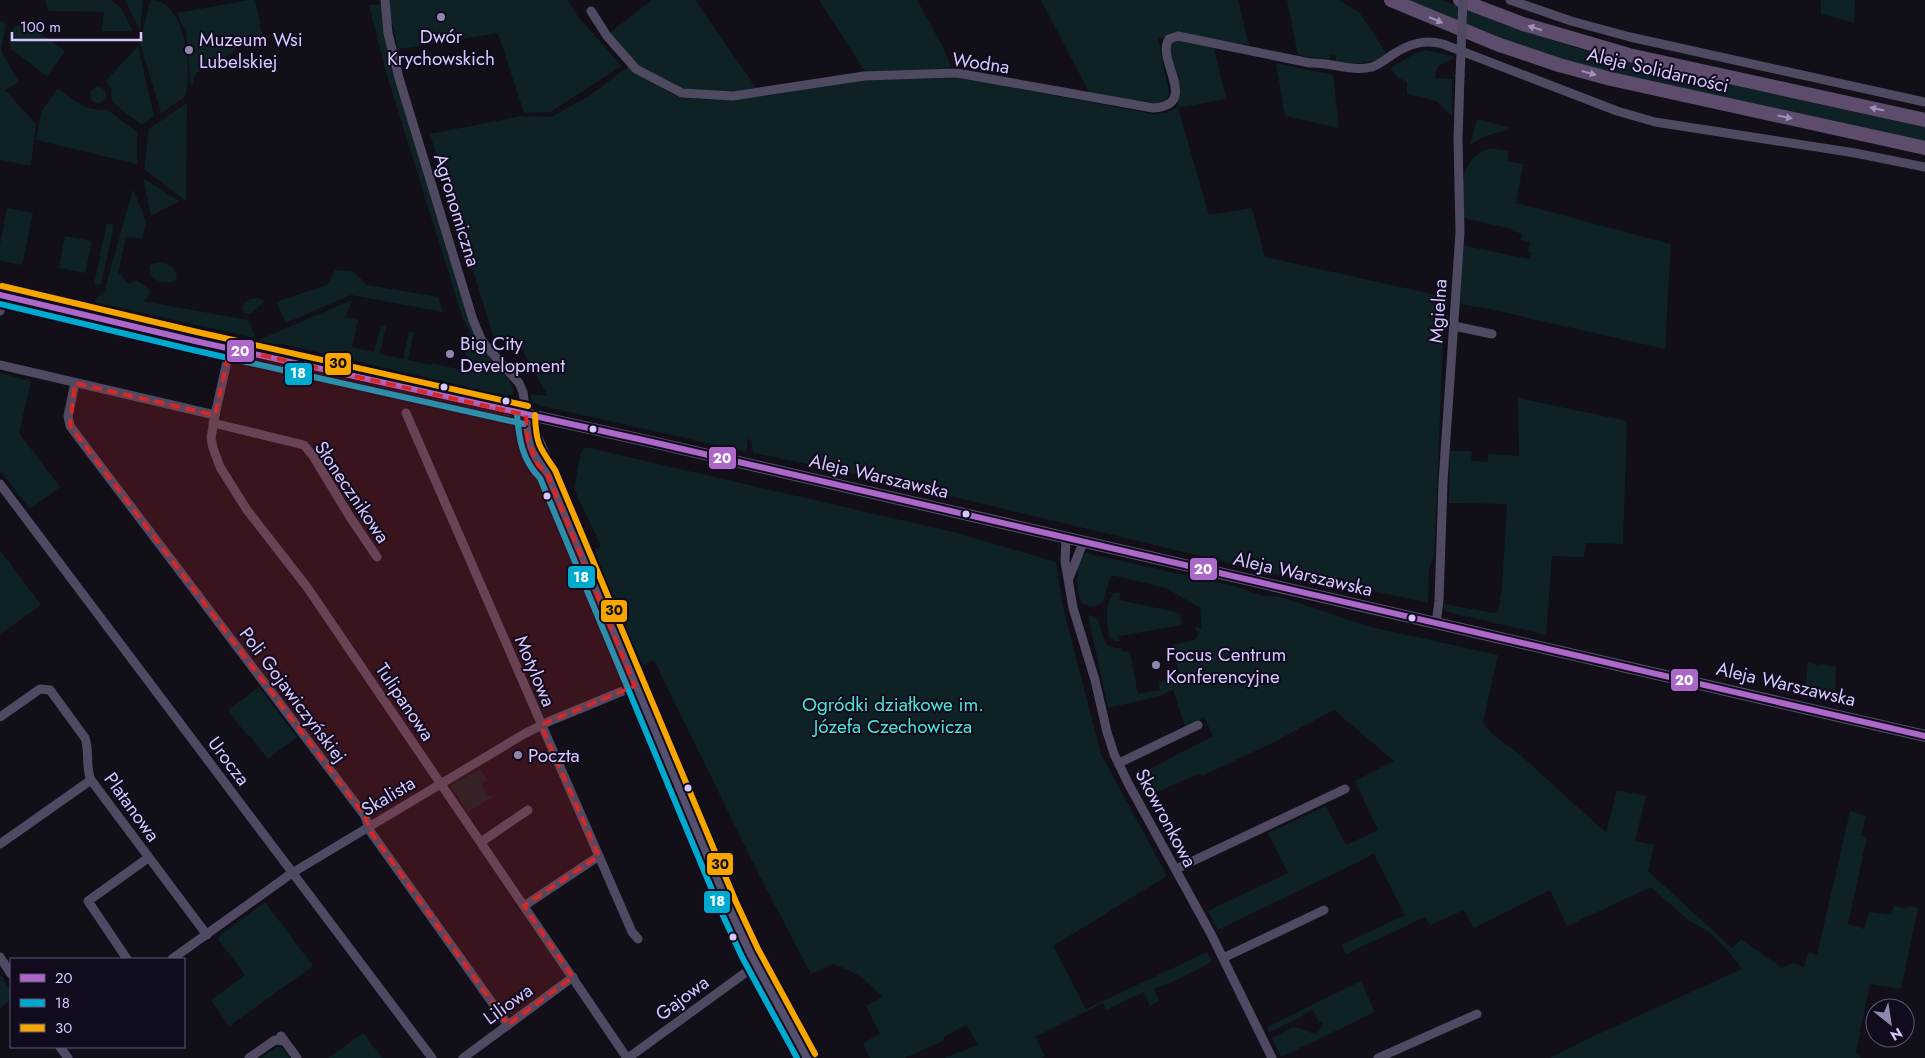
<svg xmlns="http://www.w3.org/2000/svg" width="1925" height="1058" font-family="Jost,sans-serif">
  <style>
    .green { fill: #0e2125 }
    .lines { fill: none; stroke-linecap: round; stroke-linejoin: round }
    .street { stroke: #4f4962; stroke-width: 9 }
    .secondary { stroke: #55506d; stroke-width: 12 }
    .primary { stroke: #5d4c6c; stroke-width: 14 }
    .street-bridge { stroke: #4f4962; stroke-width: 9 }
    .bus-1-casing { stroke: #110b1d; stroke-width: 10 }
    .bus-2-casing { stroke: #110b1d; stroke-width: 10 }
    .bus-3-casing { stroke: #110b1d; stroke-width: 10 }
    .bus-1 { stroke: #ac68c9; stroke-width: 6 }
    .bus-2 { stroke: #00a9ce; stroke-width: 6 }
    .bus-3 { stroke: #f7a600; stroke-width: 6 }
    .oneway { fill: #a090bd }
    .marked { fill: #d62828; fill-opacity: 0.2; stroke: #d62828; stroke-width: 4; stroke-dasharray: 10 6; stroke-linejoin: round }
    .poi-dot { fill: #9187ae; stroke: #110b1d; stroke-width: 2 }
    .bus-dot { fill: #d6c7ff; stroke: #110b1d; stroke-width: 2 }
    .labels { text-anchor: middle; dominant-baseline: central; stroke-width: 4; stroke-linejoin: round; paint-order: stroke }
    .poi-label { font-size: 19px; fill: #d6c7ff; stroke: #110b1d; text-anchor: start }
    .street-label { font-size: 19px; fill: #d6c7ff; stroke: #110b1d }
    .park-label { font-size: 19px; fill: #4fe3d5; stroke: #110b1d }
    .line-badge { stroke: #110b1d; stroke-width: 2 }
    .badge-label { font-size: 14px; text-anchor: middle; font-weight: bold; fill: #fff }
    .pale-badge-label { font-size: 14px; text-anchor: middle; font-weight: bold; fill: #111 }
  </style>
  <rect width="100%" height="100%" fill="#120f19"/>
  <g class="green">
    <polygon points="46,0 111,0 122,9 132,31 102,31 104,12 49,11 45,1"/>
    <polygon points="125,0 143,0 140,31"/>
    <path d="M150,0C187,0 192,71 185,97L161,113L140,43Z"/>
    <polygon points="249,0 255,0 263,38 245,41 232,53 196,73 191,88 186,33 177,13"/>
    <polygon points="389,0 567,0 579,18 622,66 550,112 524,113 498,33 398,49 388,6"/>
    <polygon points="652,0 695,0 756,88 732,92 682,90 638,67 611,35 611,32"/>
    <polygon points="819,0 917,0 944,49 951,66 948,69 866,73"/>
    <polygon points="1041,0 1238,0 1249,45 1177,34 1158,39 1169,93 1166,101 1160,105 1090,94"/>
    <path d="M1287,0H1338L1359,12L1387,54C1368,66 1357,64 1336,61V56L1330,55L1329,60L1298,55Z"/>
    <polygon points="1403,0 1443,0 1505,25 1587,51 1641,65 1925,126 1925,144 1619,78 1491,37"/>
    <polygon points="1821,0 1855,0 1854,23 1821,14"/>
    <polygon points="385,4 388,33 481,339 474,339 463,319 386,72 369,5"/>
    <polygon points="0,20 6,24 1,51 19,82 5,90 36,124 31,166 0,160"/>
    <path d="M27,23L65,51L47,76L11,49C6,35 11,24 27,23Z"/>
    <polygon points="1177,39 1214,47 1226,99 1178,108 1209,215 1252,208 1265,257 1445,297 1434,557 1429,568 1428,603 1328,581 1321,585 871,477 753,453 751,440 747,439 747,452 538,405 531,402 530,394 548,396 523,351 494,338 430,134 521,116 551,117 589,96 629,66 673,95 683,98 728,100 864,80 961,78 1153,114 1167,113 1178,107 1178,97 1167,51 1173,41"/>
    <polygon points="138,46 154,116 142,125 112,102 111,88 106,81"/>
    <path d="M1425,50L1453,56V59C1444,62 1434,66 1436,78L1452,79V116L1436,101L1407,94V82L1397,77L1390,68L1416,53Z"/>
    <polygon points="1276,63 1333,75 1339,128 1285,116"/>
    <circle cx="98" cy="95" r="8"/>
    <path d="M58,88C72,99 87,113 106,109L137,132V164L36,140L41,112Z"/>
    <polygon points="187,103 186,201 144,169 149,129"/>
    <path d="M1477,119L1508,127V130C1495,133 1480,136 1470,146Z"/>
    <path d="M1490,148L1508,151V161L1523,164L1516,203L1671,244L1665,349L1485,308L1458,304L1461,245L1529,259L1531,253L1528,252L1530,242L1521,240L1523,234L1512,231V229L1464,218C1463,188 1456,161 1490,148Z"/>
    <polygon points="143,178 179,201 151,216"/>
    <polygon points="133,189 146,221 142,239 126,237 118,272 129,284 136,280 150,290 149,296 143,301 248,320 256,338 94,302 100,295 103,296"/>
    <polygon points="7,208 33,213 22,265 0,261 0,244"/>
    <polygon points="107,223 114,225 101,285 94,284"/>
    <polygon points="65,236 92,241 85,273 59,268"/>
    <path d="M156,263C167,263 172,264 177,274L175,281C162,285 148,280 150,265Z"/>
    <polygon points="335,270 354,272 367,285 438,297 443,312 351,295 286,323 276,302 327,285"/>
    <path d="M259,298L264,300L263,303L250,314H245L242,308C244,299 251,299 259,298Z"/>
    <polygon points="352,300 345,317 358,320 352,347 374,352 381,325 386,326 380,354 403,359 409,331 414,332 408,360 431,365 432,363 461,370 470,367 463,346 464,343 476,349 475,344 477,342 508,379 514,390 512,395 506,396 283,344 271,345 256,341"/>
    <polygon points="0,373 31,381 19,433 60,487 30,509 0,471"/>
    <polygon points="1518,398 1627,421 1623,544 1586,543 1584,557 1552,556 1546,635 1444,611 1444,604 1494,613 1498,612 1502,588 1507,504 1449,503 1450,451 1472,451 1471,461 1488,462 1488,454 1519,456"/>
    <path d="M585,447L957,533L1056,562L1063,607L1101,754L1167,876L1053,946L1086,1009L1207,952L1212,962L1170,983L1154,989L1159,1001L1150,1006L1144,992L1106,1010L1103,1003L1035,1037L1045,1056L1042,1058H944L978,1045L966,1025L944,1037L943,1041L905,1058H870L863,1043L880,1034L866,1006L882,997C868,980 854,971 833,964L811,974L759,875L654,660L633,670L585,555L601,546L574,489L580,455Z"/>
    <polygon points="0,550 41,605 0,634"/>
    <path d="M1086,553L1234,586C1250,591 1262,598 1279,596L1367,626L1498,655L1483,722C1491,737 1507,744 1520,755C1549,780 1576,807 1606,832L1617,790L1646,796L1635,841L1654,845L1648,871L1732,948L1741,939L1782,968L1793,963L1804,967L1809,952L1817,955L1850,811L1866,816L1861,836L1867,837L1848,924L1864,929L1869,912L1891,915L1894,906L1907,909L1908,906L1918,908L1901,989L1870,984L1856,1052L1861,1058H1550L1596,1035L1742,969L1729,952L1710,933L1687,919L1651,887L1567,926L1550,890L1474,928L1464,910L1430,925L1425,917L1346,954L1341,945L1405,915L1374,854L1218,930L1208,911L1288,873L1268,833L1326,806L1346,845L1378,830L1355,781L1394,761L1334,710L1272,743L1202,776L1200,773L1151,795L1140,774L1213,736L1204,717L1185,726L1173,690L1160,696L1108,708L1088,615C1111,618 1092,650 1121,648L1122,651L1130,652L1138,694L1160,690L1159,682L1177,678L1176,675L1179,674L1173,645L1194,640L1200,633L1195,630L1196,627L1202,629L1200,608L1166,588L1111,575L1103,602L1093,607L1082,603C1075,592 1075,561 1086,553Z"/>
    <path d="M1115,593H1120L1119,600L1180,613L1182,625L1119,636L1120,641H1115L1110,638C1107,624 1103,602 1115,593Z"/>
    <polygon points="1808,661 1819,666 1820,664 1836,667 1835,701 1805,694"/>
    <polygon points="259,687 297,737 268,759 249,735 247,735 228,710"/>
    <polygon points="658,706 686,774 684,774 675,762 653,708"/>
    <polygon points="480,769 488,780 481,784 489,797 497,794 468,812 450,786"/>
    <polygon points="697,807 700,807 739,899 734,901 700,822"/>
    <polygon points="265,902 313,966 229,1026 211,1000 245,975 219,940 219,936"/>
    <polygon points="752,928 785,991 780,993 747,931"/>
    <polygon points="0,974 11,991 11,999 0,1008"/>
    <polygon points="1361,981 1375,1012 1281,1057 1272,1038 1291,1028 1300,1028 1314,1034 1319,1031 1323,1024 1321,1021 1319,1022 1312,1009 1296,1020 1269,1032 1267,1027"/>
    <polygon points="363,1033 382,1058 328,1058"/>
    <polygon points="277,1047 282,1048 290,1058 261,1058"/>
  </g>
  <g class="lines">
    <g class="street">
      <polyline points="385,0 388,33 399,78 473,320 481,339 486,346 519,383 523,392 526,415"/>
      <polyline points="1510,0 1571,21 1630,37 1925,102"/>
      <path d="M591,11L607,36L636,69L682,93L733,96L864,76L957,73L1153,108C1201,105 1155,59 1169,39L1178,36L1310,63C1331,62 1352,72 1372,67C1380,64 1386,59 1392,55C1409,44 1423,39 1443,44L1617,111L1655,122L1855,153L1925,167"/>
      <polyline points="0,311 4,296"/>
      <polyline points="1454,326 1492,334"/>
      <polyline points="230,348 215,415 211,438 213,448 220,467 247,510 307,587 627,1058"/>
      <polyline points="0,365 215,415"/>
      <polyline points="75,383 68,416 70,426 365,816 370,831 508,1025"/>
      <polyline points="406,413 632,932 638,939"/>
      <polyline points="213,423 304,445 313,456 350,517 377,557"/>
      <polyline points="0,484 432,1058"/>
      <polyline points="1066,539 1065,561 1073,608 1095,680 1107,732 1114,754 1128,783 1211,934 1272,1058"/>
      <polyline points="1069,578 1083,543"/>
      <polyline points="1436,623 1439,601 1443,482 1460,232 1458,139 1460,76"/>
      <path d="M0,717L40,689L50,690L85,738C90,751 85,767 91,780L207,935"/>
      <polyline points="1119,763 1198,725"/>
      <polyline points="481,842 528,810"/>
      <polyline points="0,844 91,780"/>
      <polyline points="1176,869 1345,789"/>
      <polyline points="524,906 599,856"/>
      <polyline points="0,957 11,974"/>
      <polyline points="1223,958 1324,910"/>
      <polyline points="127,959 88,901 148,858"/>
      <polyline points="172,959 292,873 524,734 550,721 635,686"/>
      <polyline points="281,1036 297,1058"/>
      <polyline points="60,1047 68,1058"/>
      <polyline points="249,1058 275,1040 284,1041"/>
      <polyline points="463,1058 573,977"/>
      <polyline points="628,1058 756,965"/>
      <polyline points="1378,1058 1477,1014"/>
    </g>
    <g class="secondary">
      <polyline points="0,295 195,341 652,442 1925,736"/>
      <path d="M526,415C527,437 529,457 547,473L728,906L750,953L807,1058"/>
      <polyline points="529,421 548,464 547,473"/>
    </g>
    <g class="primary">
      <polyline points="1391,0 1497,44 1559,65 1611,79 1925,148"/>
      <polyline points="1460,0 1523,24 1629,55 1925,120"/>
    </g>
    <polyline class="street-bridge" points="1460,76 1463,0"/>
    <g class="bus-1-casing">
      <polyline id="bus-1" points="0,295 195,341 652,442 1925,736"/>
    </g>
    <g class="bus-2-casing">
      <g id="bus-2">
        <polyline points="0,304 193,350 524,424"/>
        <path d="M517,415C519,439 522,460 540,478L720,909L742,957L797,1058"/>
      </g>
    </g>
    <g class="bus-3-casing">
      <g id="bus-3">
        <polyline points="2,286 197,332 528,406"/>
        <path d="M535,415C536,444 539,447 555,470L736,902L758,949L815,1054"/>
      </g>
    </g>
    <use href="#bus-1" class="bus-1"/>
    <use href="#bus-2" class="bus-2"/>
    <use href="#bus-3" class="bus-3"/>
  </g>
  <defs><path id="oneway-solid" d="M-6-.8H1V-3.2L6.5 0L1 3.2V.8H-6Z" transform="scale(1.25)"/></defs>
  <g class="oneway">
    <use href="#oneway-solid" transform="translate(1436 20) rotate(23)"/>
    <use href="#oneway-solid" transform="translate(1535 28) rotate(-162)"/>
    <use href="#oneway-solid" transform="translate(1589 73) rotate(16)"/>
    <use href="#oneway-solid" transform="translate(1877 109) rotate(-168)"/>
    <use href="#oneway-solid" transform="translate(1785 117) rotate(12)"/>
  </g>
  <path class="marked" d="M230,348L526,415L528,441L538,465L547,473L635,686L541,725L599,856L524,906L573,977L508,1025L370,831L365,816L70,426L75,383L215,415Z"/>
  <g class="poi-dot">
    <circle cx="441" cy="17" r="5"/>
    <circle cx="189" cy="50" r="5"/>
    <circle cx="450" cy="354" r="5"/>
    <circle cx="1156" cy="665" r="5"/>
    <circle cx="518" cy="755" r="5"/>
  </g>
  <g class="bus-dot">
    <circle cx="444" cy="387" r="4.5"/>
    <circle cx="506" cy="401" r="4.5"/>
    <circle cx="593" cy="429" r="4.5"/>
    <circle cx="547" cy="496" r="4.5"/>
    <circle cx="966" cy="514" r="4.5"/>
    <circle cx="1412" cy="618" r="4.5"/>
    <circle cx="688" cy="788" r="4.5"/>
    <circle cx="733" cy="937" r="4.5"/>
  </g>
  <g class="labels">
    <g class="poi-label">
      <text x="441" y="36" text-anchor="middle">Dwór<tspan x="441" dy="22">Krychowskich</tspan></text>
      <text x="199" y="39">Muzeum Wsi<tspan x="199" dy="22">Lubelskiej</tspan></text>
      <text x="460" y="343">Big City<tspan x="460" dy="22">Development</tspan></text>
      <text x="1166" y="654">Focus Centrum<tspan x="1166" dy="22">Konferencyjne</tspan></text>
      <text x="528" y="755">Poczta</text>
    </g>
    <g class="street-label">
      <text transform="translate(981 63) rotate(8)">Wodna</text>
      <text transform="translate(1658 70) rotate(13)">Aleja Solidarności</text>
      <text transform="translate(457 210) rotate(73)">Agronomiczna</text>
      <text transform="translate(1438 311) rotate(-86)">Mgielna</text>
      <text transform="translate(879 476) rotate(13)">Aleja Warszawska</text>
      <text transform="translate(352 492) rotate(56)">Słonecznikowa</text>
      <text transform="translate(1303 574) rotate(13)">Aleja Warszawska</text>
      <text transform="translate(535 671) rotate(67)">Motylowa</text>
      <text transform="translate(1786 684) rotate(13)">Aleja Warszawska</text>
      <text transform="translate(293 695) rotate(53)">Poli Gojawiczyńskiej</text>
      <text transform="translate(405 702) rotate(56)">Tulipanowa</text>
      <text transform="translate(229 761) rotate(53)">Urocza</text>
      <text transform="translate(388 796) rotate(-31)">Skalista</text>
      <text transform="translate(132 807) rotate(54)">Platanowa</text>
      <text transform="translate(1166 818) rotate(62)">Skowronkowa</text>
      <text transform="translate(682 998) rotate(-37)">Gajowa</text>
      <text transform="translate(508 1004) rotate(-36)">Liliowa</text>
    </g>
    <g class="park-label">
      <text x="893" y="704">Ogródki działkowe im.<tspan x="893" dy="22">Józefa Czechowicza</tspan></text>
    </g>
  </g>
  <g class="line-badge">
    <rect x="226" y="339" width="29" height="24" rx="5" fill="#ac68c9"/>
    <rect x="324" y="352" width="28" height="24" rx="5" fill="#f7a600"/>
    <rect x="284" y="362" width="29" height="24" rx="5" fill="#00a9ce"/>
    <rect x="708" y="446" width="29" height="24" rx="5" fill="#ac68c9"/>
    <rect x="1189" y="557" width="29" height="24" rx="5" fill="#ac68c9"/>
    <rect x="567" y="565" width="29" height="24" rx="5" fill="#00a9ce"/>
    <rect x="600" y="599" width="28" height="24" rx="5" fill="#f7a600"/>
    <rect x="1670" y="668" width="29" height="24" rx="5" fill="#ac68c9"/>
    <rect x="706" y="852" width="28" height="24" rx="5" fill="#f7a600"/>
    <rect x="703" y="890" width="28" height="24" rx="5" fill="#00a9ce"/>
  </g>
  <g class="badge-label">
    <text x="240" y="356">20</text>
    <text x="298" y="378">18</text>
    <text x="722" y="463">20</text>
    <text x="1203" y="574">20</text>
    <text x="581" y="582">18</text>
    <text x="1684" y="685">20</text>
    <text x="717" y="906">18</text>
  </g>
  <g class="pale-badge-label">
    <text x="338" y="368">30</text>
    <text x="614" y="615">30</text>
    <text x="720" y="869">30</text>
  </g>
  <rect x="10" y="958" width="175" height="90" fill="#110b1d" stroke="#605677"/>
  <rect x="20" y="974" width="25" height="8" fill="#ac68c9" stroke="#605677"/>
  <text x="55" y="983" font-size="15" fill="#d6c7ff">20</text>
  <rect x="20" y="999" width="25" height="8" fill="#00a9ce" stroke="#605677"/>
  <text x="55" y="1008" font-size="15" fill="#d6c7ff">18</text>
  <rect x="20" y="1024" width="25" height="8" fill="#f7a600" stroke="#605677"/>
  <text x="55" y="1033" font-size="15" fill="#d6c7ff">30</text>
  <g transform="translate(1890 1023) rotate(150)"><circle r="24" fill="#110b1d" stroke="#605677"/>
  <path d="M0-4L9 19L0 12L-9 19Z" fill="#9187ae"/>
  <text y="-8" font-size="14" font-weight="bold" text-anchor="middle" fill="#d6c7ff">N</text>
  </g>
  <path d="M12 32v8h129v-8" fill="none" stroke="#d6c7ff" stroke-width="2.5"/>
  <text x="20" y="32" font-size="15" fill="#d6c7ff" stroke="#110b1d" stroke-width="4" paint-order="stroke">100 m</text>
</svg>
